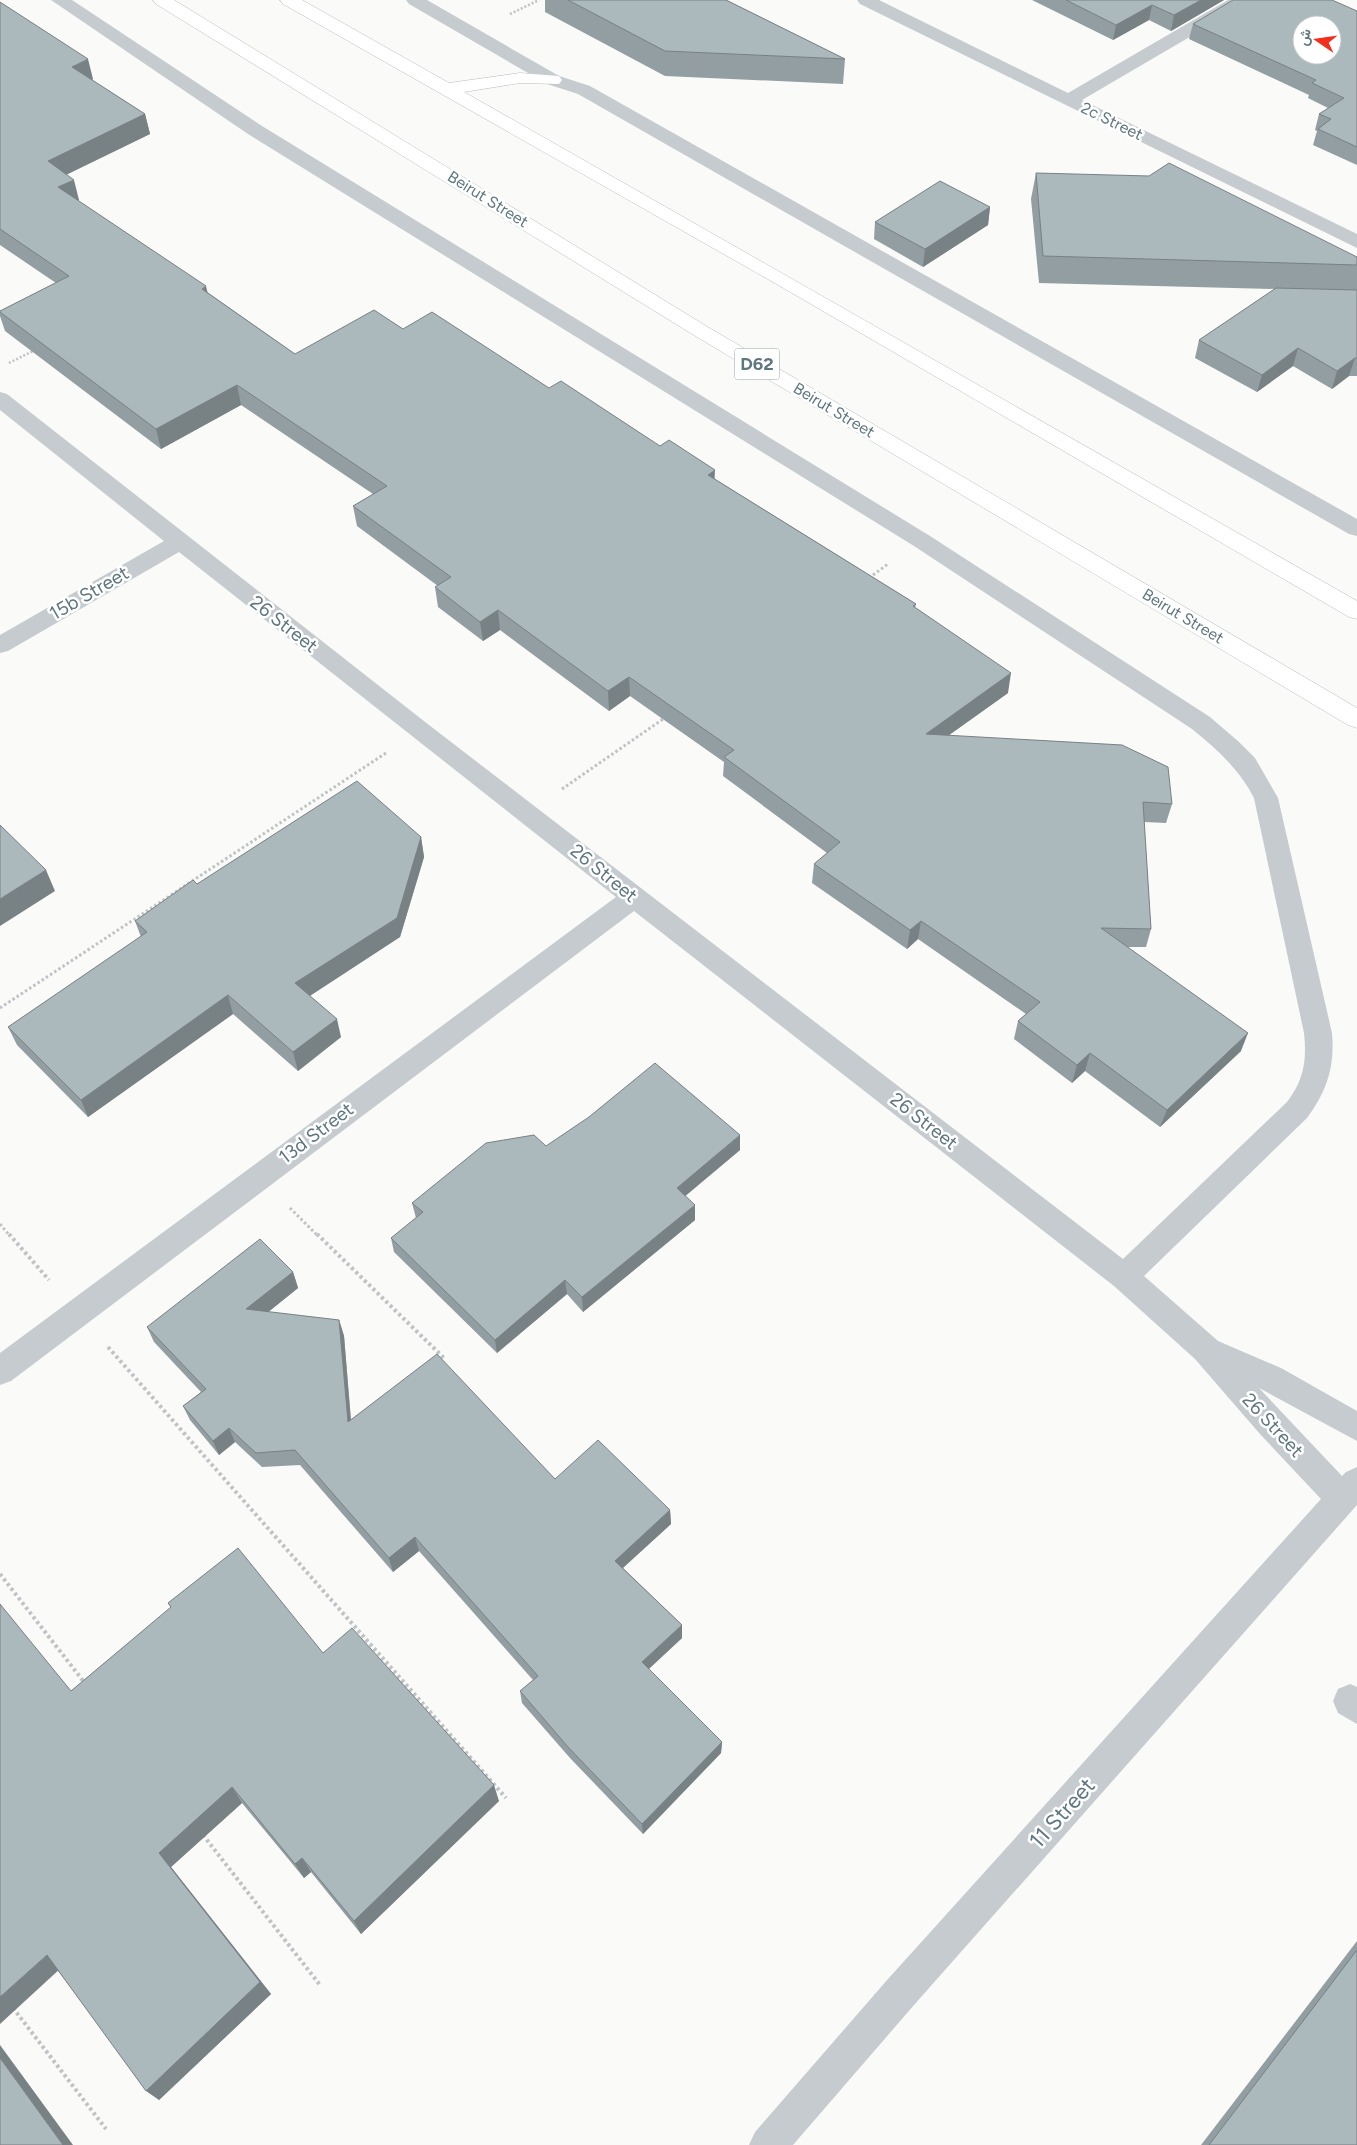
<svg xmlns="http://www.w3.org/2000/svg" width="1357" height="2145" font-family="Figtree,Vazirmatn,sans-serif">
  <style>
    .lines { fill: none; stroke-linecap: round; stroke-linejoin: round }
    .major-casing { stroke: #b8bfc2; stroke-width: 1 }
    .path-far2 { stroke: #bfc3c5; stroke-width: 2.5; stroke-dasharray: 2 2; stroke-linecap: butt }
    .path-far1 { stroke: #bfc3c5; stroke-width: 3; stroke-dasharray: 2.5 2.5; stroke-linecap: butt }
    .path { stroke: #bfc3c5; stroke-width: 4; stroke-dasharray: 3 3; stroke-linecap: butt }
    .minor { fill: #c5cbce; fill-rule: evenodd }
    .major { fill: #fff; fill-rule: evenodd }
    .wall { fill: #939ea2 }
    .shaded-wall { fill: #788184 }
    .building { fill: #abb8bc; stroke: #788184; fill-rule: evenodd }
    .labels { text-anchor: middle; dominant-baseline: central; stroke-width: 5; stroke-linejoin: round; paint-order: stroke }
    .far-street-label { font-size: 16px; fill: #5e767f; stroke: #fff }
    .shield { fill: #fff; stroke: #8e9fa5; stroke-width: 1 }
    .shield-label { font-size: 18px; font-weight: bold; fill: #5e767f }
    .street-label { font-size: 19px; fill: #5e767f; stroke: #fff }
    .near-street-label { font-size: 22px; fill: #5e767f; stroke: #fff }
  </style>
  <rect width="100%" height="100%" fill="#fafaf8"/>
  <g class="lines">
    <g class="major-casing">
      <g id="major">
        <polygon points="153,0 174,0 711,329 1357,708 1357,728 1348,725 697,337 156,4"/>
        <polygon points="280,0 302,0 449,83 520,73 559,76 562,80 559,84 520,83 464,92 1357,601 1357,619 1349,617 780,286 283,4"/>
      </g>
    </g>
    <g class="path-far2">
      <polyline points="510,14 539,0"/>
      <polyline points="9,363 35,350"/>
    </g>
    <g class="path-far1">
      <polyline points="869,578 888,564"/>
      <polyline points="562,789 666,717"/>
      <polyline points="0,1008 386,753"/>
      <polyline points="290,1208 318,1236"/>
      <polyline points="0,1224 10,1236"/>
    </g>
    <g class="path">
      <polyline points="9,1234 49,1280"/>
      <polyline points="317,1234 445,1359"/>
      <polyline points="108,1347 506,1798"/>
      <polyline points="0,1574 84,1682"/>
      <polyline points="203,1835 320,1985"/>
      <polyline points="13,2008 106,2129"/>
    </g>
    <g class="minor">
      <path d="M51,0H72L262,126L930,536L1210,717L1239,742L1255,758L1278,798L1332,1033C1335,1067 1327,1091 1307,1118L1144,1276L1218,1341L1281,1368L1357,1411V1441L1259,1388L1342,1476L1346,1472L1357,1467V1505L914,2005L793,2145H749L755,2132L888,1979L1321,1499L1260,1434L1195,1359L1114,1286L634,911L11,1381L0,1385V1353L616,897L179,552L8,651L0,653V635L164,541L0,410V392L7,394L429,725L1123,1259L1287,1102C1304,1080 1307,1060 1304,1033L1254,798C1239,769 1217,749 1192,729L914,546L248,134Z"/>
      <polygon points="406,0 427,0 559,76 590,86 1357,519 1357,536 1349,534 578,94 547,84 409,4"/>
      <polygon points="857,0 879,0 1068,93 1228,0 1249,0 1246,4 1082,100 1357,234 1357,248 860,4"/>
      <polygon points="1350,1684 1357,1687 1357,1724 1338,1713 1333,1701 1338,1689"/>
    </g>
    <use href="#major" class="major"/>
  </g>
  <g class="wall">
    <polygon points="545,0 726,0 845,59 843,84 665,76 545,12"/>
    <polygon points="1032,0 1224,0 1171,31 1149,20 1113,40"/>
    <polygon points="0,2 93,79 92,80 145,114 150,134 66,175 79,200 78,201 295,354 403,329 549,388 660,446 715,479 916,604 915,608 1008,693 949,735 1172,804 1166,823 1144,822 1151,929 1146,947 1127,947 1241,1051 1160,1127 1085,1071 1072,1083 1014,1039 1018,1021 1026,1014 918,939 907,949 812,883 814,864 827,853 723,776 724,762 630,696 609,711 500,630 483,641 438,607 435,587 438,586 357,526 353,506 373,494 241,405 161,449 5,331 0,316 0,311 56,283 0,245"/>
    <polygon points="1357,11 1357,165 1313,145 1317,131 1315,130 1319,114 1328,108 1308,98 1309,95 1189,39 1193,24"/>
    <polygon points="1036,173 1357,257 1357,376 1349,376 1332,389 1293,366 1257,392 1195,358 1199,340 1275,289 1039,283 1031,199"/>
    <polygon points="990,207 988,225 923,267 874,239 875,222"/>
    <polygon points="421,837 424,857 400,937 310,996 341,1037 298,1071 233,1014 88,1117 17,1045 8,1027 141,937 135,921 197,884"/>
    <polygon points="546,1146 740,1150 685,1196 695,1220 583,1312 567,1294 497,1353 394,1252 391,1238 416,1218 412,1203"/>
    <polygon points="293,1272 298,1288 268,1312 339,1320 344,1336 351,1419 555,1479 670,1510 671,1524 623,1568 682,1625 682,1638 649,1669 722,1742 721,1753 643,1834 570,1758 522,1703 520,1691 533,1680 419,1551 393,1572 300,1465 262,1467 235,1442 219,1455 190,1420 183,1406 201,1392 154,1342 147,1327"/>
    <polygon points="168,1603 323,1653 499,1801 361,1934 311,1872 304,1878 242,1803 171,1867 271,1994 159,2100 58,1971 71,1691 171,1608"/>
    <polygon points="1357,1941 1357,2145 1201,2145"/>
  </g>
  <g class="shaded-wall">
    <polygon points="1201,0 1224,0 1171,31 1174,15"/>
    <polygon points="1152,5 1149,20 1113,40 1116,25"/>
    <polygon points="88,59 93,79 77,87 72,67"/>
    <polygon points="145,114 150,134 53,181 48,161"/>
    <polygon points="74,180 79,200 64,207 58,187"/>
    <polygon points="990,207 988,225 923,267 925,249"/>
    <polygon points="206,286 211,307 202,289"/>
    <polygon points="1298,348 1293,366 1257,392 1262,375"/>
    <polygon points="1355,358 1349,376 1332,389 1337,371"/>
    <polygon points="237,385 241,405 161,449 156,429"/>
    <polygon points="715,470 714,490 708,475"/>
    <polygon points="498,610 500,630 483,641 480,622"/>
    <polygon points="1011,673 1008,693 924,753 926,734"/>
    <polygon points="629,677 630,696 609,711 608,691"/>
    <polygon points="421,837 424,857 400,937 300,1002 295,983"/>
    <polygon points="46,870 55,891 0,926 0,899"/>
    <polygon points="921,921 918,939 907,949 910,930"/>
    <polygon points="228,995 233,1014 88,1117 81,1100"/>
    <polygon points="337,1019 341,1037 298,1071 293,1052"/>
    <polygon points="1248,1033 1241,1051 1160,1127 1167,1110"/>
    <polygon points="1090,1053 1085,1071 1072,1083 1077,1065"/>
    <polygon points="740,1135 740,1150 677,1203 677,1188"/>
    <polygon points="695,1205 695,1220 583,1312 582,1297"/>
    <polygon points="293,1272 298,1288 252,1325 246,1309"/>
    <polygon points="565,1280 567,1294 497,1353 495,1340"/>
    <polygon points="339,1320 344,1336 352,1436 348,1422"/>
    <polygon points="229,1428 235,1442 219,1455 213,1441"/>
    <polygon points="670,1510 671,1524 616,1574 615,1561"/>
    <polygon points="415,1537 419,1551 393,1572 389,1558"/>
    <polygon points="682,1625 682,1638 643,1674 642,1662"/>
    <polygon points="722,1742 721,1753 643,1834 642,1824"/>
    <polygon points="494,1785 499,1801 361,1934 354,1921"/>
    <polygon points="232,1787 242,1803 171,1867 271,1994 159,2100 146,2091 159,1853"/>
    <polygon points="302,1858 311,1872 304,1878 295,1864"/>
    <polygon points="47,1955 62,1967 0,2024 0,1997"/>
    <polygon points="0,2045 73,2145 63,2145 0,2058"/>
  </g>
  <g class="building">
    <polygon points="568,0 726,0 845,59 665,51"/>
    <polygon points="1066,0 1201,0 1174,15 1152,5 1116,25"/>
    <path d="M1233,0H1332L1357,11V147L1318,129L1331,119L1319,114L1344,98L1312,83L1316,80L1193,24ZM1302,25H1332V55H1302Z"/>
    <polygon points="0,2 88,59 72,67 145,114 48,161 74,180 58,187 206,286 202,289 295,354 374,310 403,329 432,312 549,388 561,381 660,446 669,440 715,470 708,475 916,604 913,606 1011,673 926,734 1122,745 1168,767 1172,804 1143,802 1151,929 1101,928 1248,1033 1167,1110 1090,1053 1077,1065 1018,1021 1040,1002 921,921 910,930 814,864 840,842 724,757 734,750 629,677 608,691 498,610 480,622 435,587 451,577 353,506 387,486 237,385 156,429 0,312 0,311 69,276 0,229"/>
    <polygon points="1169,163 1357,257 1357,265 1043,256 1036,173 1149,176"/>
    <polygon points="940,181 990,207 925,249 875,222"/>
    <polygon points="1276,288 1357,290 1357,358 1355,358 1337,371 1298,348 1262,375 1199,340"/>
    <polygon points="357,781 421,837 397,918 295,983 337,1019 293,1052 228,995 81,1100 8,1027 147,932 135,921 193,880 197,884"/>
    <polygon points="0,825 46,870 0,899"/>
    <polygon points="655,1063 740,1135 677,1188 695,1205 582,1297 565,1280 495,1340 391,1238 423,1212 412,1203 486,1143 534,1135 546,1146 589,1117"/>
    <polygon points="260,1239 293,1272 246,1309 339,1320 348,1422 437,1354 555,1479 598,1440 670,1510 615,1561 682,1625 642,1662 722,1742 642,1824 568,1747 520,1691 538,1676 415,1537 389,1558 295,1450 256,1453 229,1428 213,1441 183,1406 206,1389 147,1327"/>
    <polygon points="238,1548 323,1653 352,1628 494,1785 354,1921 302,1858 295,1864 232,1787 159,1853 260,1982 146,2091 47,1955 0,1997 0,1604 71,1691 171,1607 168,1603"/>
    <polygon points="1357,1950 1357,2145 1209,2145"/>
    <polygon points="0,2058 63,2145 0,2145"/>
  </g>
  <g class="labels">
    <g class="far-street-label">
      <text transform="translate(1112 121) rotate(26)">2c Street</text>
      <text transform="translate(488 199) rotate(32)">Beirut Street</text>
      <text transform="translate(834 410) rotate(31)">Beirut Street</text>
      <text transform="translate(1183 616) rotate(31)">Beirut Street</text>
    </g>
    <rect class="shield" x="734.5" y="348.5" width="45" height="31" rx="4"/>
    <g class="shield-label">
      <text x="757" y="364">D62</text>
    </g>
    <g class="street-label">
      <text transform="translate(89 593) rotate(-30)">15b Street</text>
      <text transform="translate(284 624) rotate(38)">26 Street</text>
      <text transform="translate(604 873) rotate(39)">26 Street</text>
      <text transform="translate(924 1121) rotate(38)">26 Street</text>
      <text transform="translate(316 1133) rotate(-37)">13d Street</text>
      <text transform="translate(1273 1425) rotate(47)">26 Street</text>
    </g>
    <g class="near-street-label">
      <text transform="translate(1062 1813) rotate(-48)">11 Street</text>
    </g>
  </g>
  <g transform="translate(1317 40) rotate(283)"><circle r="24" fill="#ffffff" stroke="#bfc8cc"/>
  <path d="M0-4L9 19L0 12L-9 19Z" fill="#f32e1f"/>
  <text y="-8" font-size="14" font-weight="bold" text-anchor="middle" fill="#5e767f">ش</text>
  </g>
</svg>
